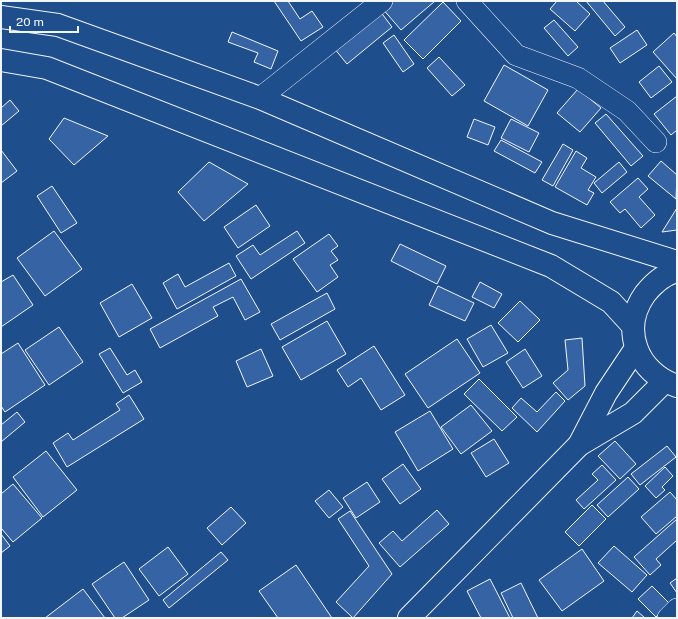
<svg xmlns="http://www.w3.org/2000/svg" width="678" height="619" font-family="'Public Sans',sans-serif">
  <style>
    .building { fill: #3563a3; stroke: #f2f6ff }
    .lines { fill: none; stroke-linecap: round; stroke-linejoin: round }
    .street-casing { stroke: #f2f6ff; stroke-width: 22 }
    .secondary-casing { stroke: #f2f6ff; stroke-width: 24 }
    .highway-casing { stroke: #f2f6ff; stroke-width: 24 }
    .street { stroke: #1f4e8c; stroke-width: 21 }
    .secondary { stroke: #1f4e8c; stroke-width: 22 }
    .highway { stroke: #1f4e8c; stroke-width: 22 }
  </style>
  <rect width="100%" height="100%" fill="#1f4e8c"/>
  <g class="building">
    <polygon points="274,1 288,1 300,19 312,11 323,27 301,41"/>
    <polygon points="390,1 435,1 401,30 382,8"/>
    <polygon points="557,1 576,1 590,14 575,31 550,9"/>
    <polygon points="586,1 603,1 625,27 615,36"/>
    <polygon points="443,2 461,21 423,59 404,40"/>
    <polygon points="380,11 392,27 347,64 334,48"/>
    <polygon points="554,20 578,47 568,56 544,28"/>
    <polygon points="637,30 647,45 620,63 610,48"/>
    <polygon points="232,32 278,51 271,69 254,62 258,53 228,42"/>
    <polygon points="674,33 677,37 677,79 653,52"/>
    <polygon points="394,35 414,64 403,72 383,43"/>
    <polygon points="439,57 465,85 452,96 427,68"/>
    <polygon points="504,65 548,90 528,126 484,101"/>
    <polygon points="659,66 672,82 651,98 639,82"/>
    <polygon points="578,89 601,108 580,132 557,113"/>
    <polygon points="677,96 677,130 671,135 654,114"/>
    <polygon points="10,100 19,111 1,126 1,108"/>
    <polygon points="606,114 643,156 631,166 595,123"/>
    <polygon points="64,118 108,136 74,165 49,139"/>
    <polygon points="474,119 495,127 488,145 467,137"/>
    <polygon points="511,119 539,133 529,152 501,138"/>
    <polygon points="501,140 542,162 535,173 494,151"/>
    <polygon points="563,144 573,150 553,186 542,180"/>
    <polygon points="1,150 17,171 1,183"/>
    <polygon points="576,151 587,158 581,168 596,177 588,190 594,193 587,205 555,187"/>
    <polygon points="661,161 677,175 676,199 648,176"/>
    <polygon points="209,162 248,184 204,221 178,192"/>
    <polygon points="619,162 627,172 602,193 594,183"/>
    <polygon points="638,178 648,189 639,197 655,215 641,228 625,209 620,213 610,202"/>
    <polygon points="52,186 77,223 61,233 37,196"/>
    <polygon points="256,205 270,226 238,248 224,227"/>
    <polygon points="677,208 677,230 662,232"/>
    <polygon points="54,231 82,269 45,296 17,258"/>
    <polygon points="297,231 305,243 251,279 236,256 253,245 260,255"/>
    <polygon points="329,234 338,246 331,251 338,260 330,265 338,277 317,292 293,259"/>
    <polygon points="400,244 446,266 437,284 391,261"/>
    <polygon points="229,263 236,276 177,309 163,283 178,274 185,287"/>
    <polygon points="13,275 33,305 1,327 1,282"/>
    <polygon points="241,279 260,312 245,320 233,297 213,307 218,316 160,348 150,329"/>
    <polygon points="480,282 502,294 494,308 472,297"/>
    <polygon points="132,284 152,318 119,337 100,303"/>
    <polygon points="438,286 474,303 465,321 429,305"/>
    <polygon points="327,293 335,309 280,340 271,324"/>
    <polygon points="520,301 540,320 518,342 498,323"/>
    <polygon points="327,321 346,354 301,380 282,347"/>
    <polygon points="491,325 508,353 483,367 467,339"/>
    <polygon points="59,327 83,362 49,385 25,350"/>
    <polygon points="582,338 585,386 568,400 553,383 568,370 565,340"/>
    <polygon points="457,339 480,373 428,408 405,374"/>
    <polygon points="18,343 45,385 5,412 1,406 1,354"/>
    <polygon points="374,346 405,395 381,410 361,378 348,387 337,370"/>
    <polygon points="110,348 127,375 135,370 142,382 123,393 99,354"/>
    <polygon points="261,349 273,376 247,387 236,361"/>
    <polygon points="525,349 542,376 523,388 506,362"/>
    <polygon points="479,379 517,417 502,431 464,394"/>
    <polygon points="556,392 565,401 537,432 512,408 521,398 537,412"/>
    <polygon points="129,395 144,419 67,467 53,443 68,433 73,440 120,410 116,404"/>
    <polygon points="471,405 492,431 461,454 441,427"/>
    <polygon points="430,411 453,449 418,471 395,432"/>
    <polygon points="17,412 25,422 1,442 1,425"/>
    <polygon points="494,439 509,463 486,477 471,453"/>
    <polygon points="615,441 636,464 620,479 598,456"/>
    <polygon points="667,446 676,457 640,485 631,474"/>
    <polygon points="46,451 77,490 43,517 13,477"/>
    <polygon points="403,464 421,489 400,504 382,479"/>
    <polygon points="602,465 616,480 584,509 576,500 598,480 592,474"/>
    <polygon points="665,467 673,476 662,487 665,490 656,498 645,486"/>
    <polygon points="628,477 639,489 608,517 597,505"/>
    <polygon points="367,482 380,502 356,518 343,498"/>
    <polygon points="13,484 42,518 13,542 1,528 1,494"/>
    <polygon points="329,490 343,507 329,518 315,501"/>
    <polygon points="670,492 677,500 677,516 656,534 641,517"/>
    <polygon points="592,505 606,519 579,546 565,532"/>
    <polygon points="231,507 246,523 222,545 207,528"/>
    <polygon points="437,510 449,524 400,567 379,543 393,531 402,541"/>
    <polygon points="350,511 392,574 353,618 336,602 369,566 338,519"/>
    <polygon points="677,519 677,540 656,559 661,565 650,575 634,557"/>
    <polygon points="1,534 10,546 1,553"/>
    <polygon points="614,546 647,575 632,592 598,563"/>
    <polygon points="168,547 188,574 159,596 139,569"/>
    <polygon points="582,549 604,581 562,611 539,580"/>
    <polygon points="221,552 228,560 169,608 163,600"/>
    <polygon points="124,562 149,600 122,618 115,618 92,584"/>
    <polygon points="296,565 332,618 278,618 259,591"/>
    <polygon points="677,578 677,593 670,583"/>
    <polygon points="490,579 510,618 481,618 467,591"/>
    <polygon points="521,583 538,618 513,618 501,593"/>
    <polygon points="652,586 669,603 656,617 638,599"/>
    <polygon points="83,589 105,618 45,618"/>
    <polygon points="637,611 645,618 632,618"/>
  </g>
  <g class="lines">
    <g class="street-casing">
      <g id="street">
        <polyline points="467,1 516,55 578,78 627,111 656,142"/>
        <polyline points="260,98 382,1"/>
        <polyline points="668,618 677,609"/>
      </g>
    </g>
    <g class="secondary-casing">
      <g id="secondary">
        <polyline points="579,445 606,393 636,348"/>
        <polyline points="409,618 579,445 633,413 664,382"/>
      </g>
    </g>
    <g class="highway-casing">
      <g id="highway">
        <polyline points="1,17 58,25 260,98 552,223 677,262"/>
        <polyline points="1,60 47,68 551,266 611,302 633,326"/>
        <path d="M677,271C664,274 653,284 645,294C620,329 637,373 677,386"/>
      </g>
    </g>
    <use href="#street" class="street"/>
    <use href="#secondary" class="secondary"/>
    <use href="#highway" class="highway"/>
  </g>
  <rect width="678" height="619" fill="none" stroke="#f2f6ff" stroke-width="4"/>
  <path d="M10 26v6h68v-6" fill="none" stroke="#f2f6ff" stroke-width="2"/>
  <text x="16" y="26" font-size="12" fill="#f2f6ff" stroke="#1f4e8c" stroke-width="3" paint-order="stroke">20 m</text>
</svg>
